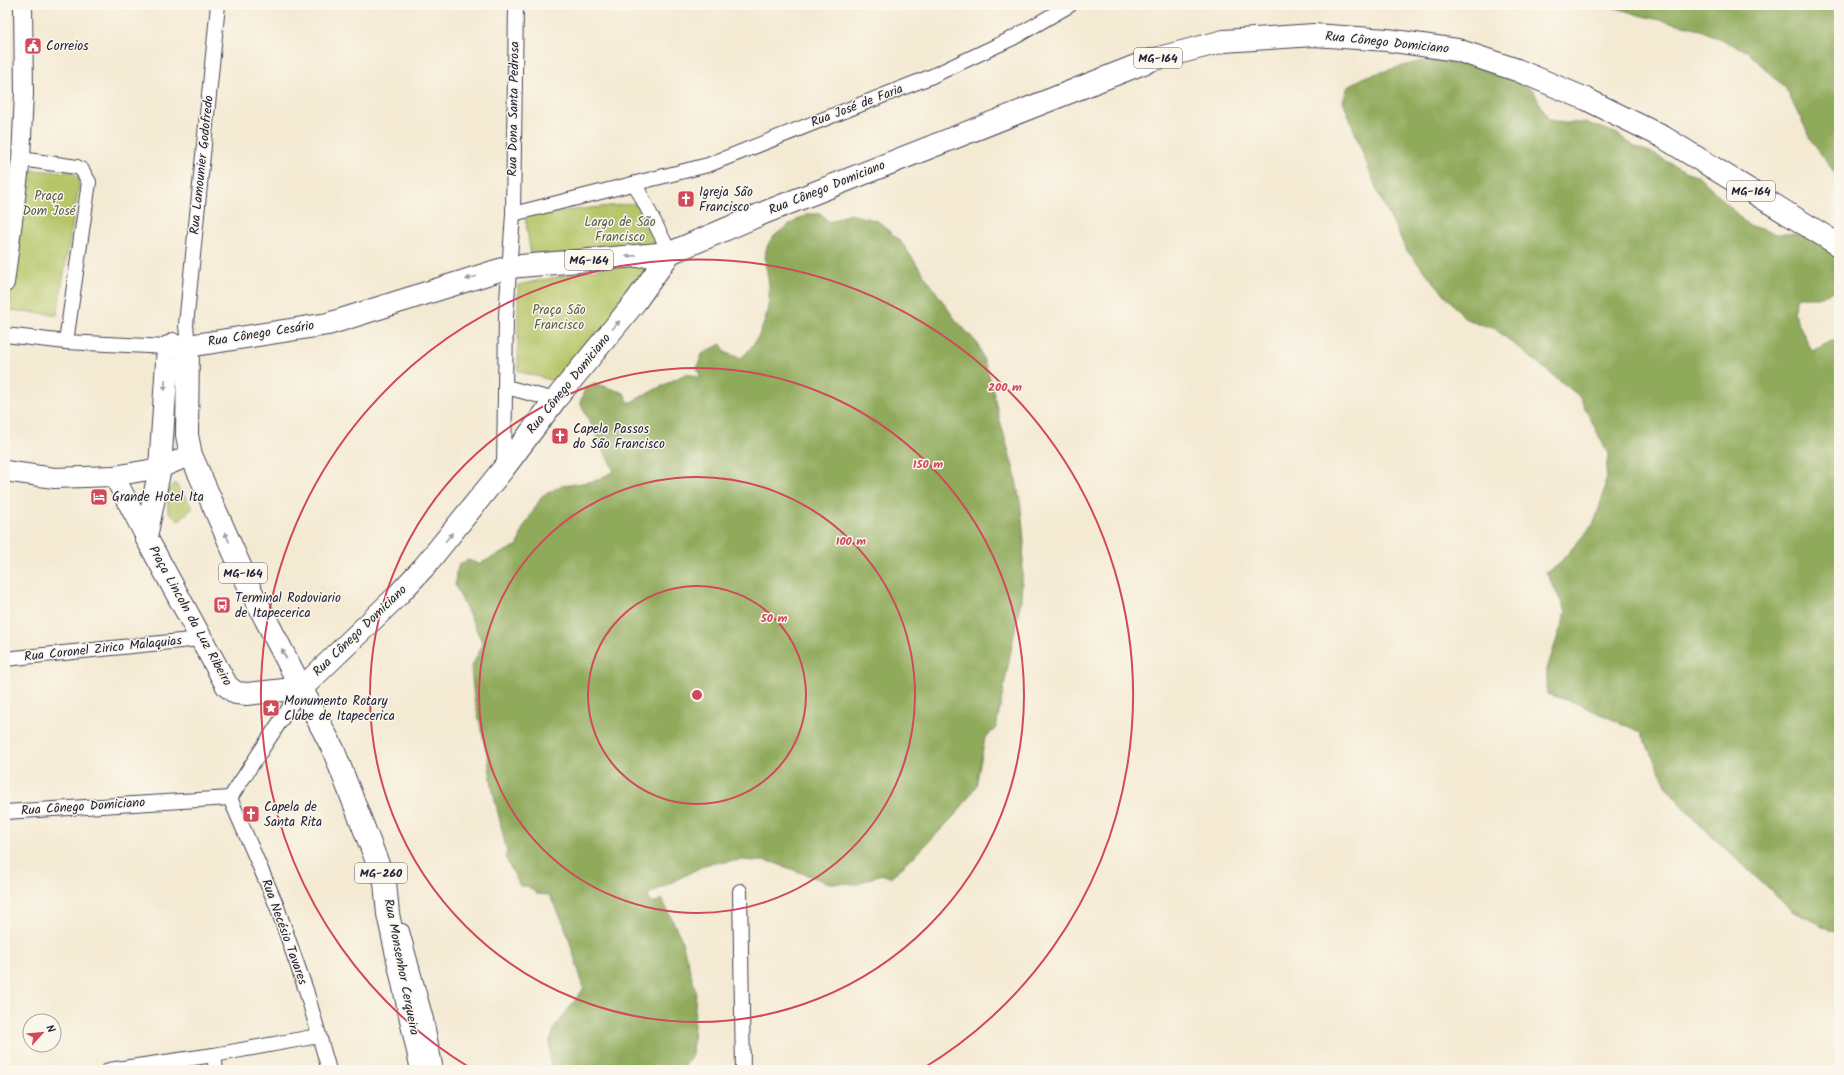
<svg xmlns="http://www.w3.org/2000/svg" width="1844" height="1075" font-family="Kalam,sans-serif">
  <style>
    .green { fill: #b5c567; stroke: #6c7451 }
    .forest { fill: #90aa5c; stroke: #59664c }
    .lines { fill: none; stroke-linecap: round; stroke-linejoin: round }
    .minor-casing { stroke: #424052; stroke-width: 16 }
    .tertiary-casing { stroke: #424052; stroke-width: 20 }
    .secondary-casing { stroke: #424052; stroke-width: 22 }
    .primary-casing { stroke: #424052; stroke-width: 24 }
    .minor { stroke: #fff; stroke-width: 14 }
    .tertiary { stroke: #fff; stroke-width: 18 }
    .secondary { stroke: #fff; stroke-width: 20 }
    .primary { stroke: #fff; stroke-width: 22 }
    .oneway { fill: #9c9ca7 }
    .ring { fill: none; stroke: #d1495b; stroke-width: 2 }
    .labels { text-anchor: middle; dominant-baseline: central; stroke-width: 3; stroke-linejoin: round; paint-order: stroke }
    .shield { fill: #fbf7ec; stroke: #636270; stroke-width: 1 }
    .shield-label { font-size: 12px; font-weight: bold; fill: #22223b }
    .street-label { font-size: 13px; fill: #22223b; stroke: #fbf7ec }
    .poi-label { font-size: 13px; fill: #22223b; stroke: #fbf7ec; text-anchor: start }
    .park-label { font-size: 13px; fill: #555b4a; stroke: #fbf7ec }
    .centre { fill: #d1495b; stroke: #fbf7ec; stroke-width: 2 }
    .ring-label { font-size: 12px; text-anchor: middle; font-weight: bold; fill: #d1495b; stroke: #fbf7ec; stroke-width: 3; stroke-linejoin: round; paint-order: stroke }
  </style>
  <rect width="100%" height="100%" fill="#fbf7ec"/>
  <filter id="ink" filterUnits="userSpaceOnUse"><feTurbulence type="fractalNoise" baseFrequency=".025" numOctaves="2"/><feDisplacementMap in="SourceGraphic" scale="8" xChannelSelector="R" yChannelSelector="G"/><feConvolveMatrix kernelMatrix="1 2 1 2 8 2 1 2 1" color-interpolation-filters="sRGB"/></filter>
  <filter id="wash" filterUnits="userSpaceOnUse"><feTurbulence type="fractalNoise" baseFrequency=".012" numOctaves="4" result="noise"/><feDisplacementMap in="SourceGraphic" scale="16" xChannelSelector="R" yChannelSelector="G"/><feGaussianBlur stdDeviation="0.9" result="paint"/><feColorMatrix in="noise" values="0 0 0 0 0 0 0 0 0 0 0 0 0 0 0 0 0 1.4 0 .05"/><feComposite in="paint" operator="in"/></filter>
  <g filter="url(#wash)">
    <rect width="100%" height="100%" fill="#f4ead3"/>
    <g class="green">
      <polygon points="25,170 72,172 80,179 57,315 9,310"/>
      <polygon points="639,203 662,250 532,263 525,215"/>
      <polygon points="656,257 652,275 558,382 518,371 518,285"/>
      <polygon points="175,483 193,508 178,521 168,511 168,491"/>
    </g>
    <g class="forest">
      <polygon points="1607,5 1839,5 1839,179 1813,143 1786,89 1747,51 1696,28 1642,16"/>
      <polygon points="1421,61 1469,61 1533,90 1548,119 1562,123 1587,123 1616,133 1635,147 1650,152 1685,171 1699,176 1748,225 1777,234 1802,234 1836,253 1839,259 1839,288 1822,297 1797,297 1793,312 1812,351 1832,341 1839,341 1839,934 1792,911 1699,824 1669,790 1640,732 1576,703 1547,694 1547,669 1566,611 1546,572 1556,567 1594,523 1604,493 1608,454 1579,396 1495,329 1466,319 1407,251 1378,193 1343,101 1348,86 1367,76"/>
      <path d="M808,214H821L829,222L849,214L878,221L901,242L955,319L978,344L991,381L998,413L1015,474L1021,507L1024,541L1021,599L996,728L985,738L976,786L958,812L913,858L905,862L904,866L890,877L881,874L858,884L829,883L772,862L742,860L707,864L647,895L652,904L662,899L681,938L696,992L692,1055L681,1070H550V1041L555,1027L584,988L564,924L549,895L537,894L527,886H520L505,857L507,852L492,787L488,758L474,698L471,668L483,644L455,585L456,573L459,564L468,560L479,564L518,545L522,530L542,496L561,486L595,481L614,471L580,403L585,388L595,383L624,393L629,403L687,373L701,378L697,368L702,354L721,344L726,353L741,358C759,342 768,319 769,295C771,277 759,259 770,241C777,231 797,220 808,214Z"/>
    </g>
  </g>
  <g filter="url(#ink)">
    <g class="lines">
      <g class="minor-casing">
        <g id="minor">
          <polyline points="21,159 77,167 82,170 89,182 66,342"/>
          <polyline points="635,184 670,253"/>
          <polyline points="513,214 708,165 930,77 1013,38 1070,5"/>
          <polyline points="5,335 66,342 168,347 173,340"/>
          <polyline points="188,346 186,325 218,5"/>
          <polyline points="506,387 555,400"/>
          <polyline points="504,468 506,315 513,214 516,5"/>
          <polyline points="5,659 200,639"/>
          <polyline points="230,798 276,904 306,990 329,1070"/>
          <polyline points="230,798 302,688"/>
          <polyline points="5,812 230,798"/>
          <polyline points="740,891 743,1070"/>
          <polyline points="402,931 426,1019 436,1070"/>
          <polyline points="214,1055 216,1070"/>
          <polyline points="109,1070 214,1055 318,1036"/>
        </g>
      </g>
      <g class="tertiary-casing">
        <polyline id="tertiary" points="5,283 21,159 24,93 23,5"/>
      </g>
      <g class="secondary-casing">
        <g id="secondary">
          <polyline points="5,471 54,478 114,476 160,468 191,455"/>
          <polyline points="114,476 146,537"/>
        </g>
      </g>
      <g class="primary-casing">
        <g id="primary">
          <polyline points="188,346 187,435 191,455 251,591 333,749 385,882 388,914 422,1070"/>
          <polyline points="146,537 160,468 168,347 188,346 328,324 509,267 670,253"/>
          <polyline points="146,537 227,686 236,693 247,694 302,688"/>
          <polyline points="302,688 397,596 424,567 504,468 555,400 636,301 670,253 766,212 1151,60 1224,41 1314,35 1387,40 1457,50 1517,70 1586,99 1663,137 1839,245"/>
        </g>
      </g>
      <use href="#minor" class="minor"/>
      <use href="#tertiary" class="tertiary"/>
      <use href="#secondary" class="secondary"/>
      <use href="#primary" class="primary"/>
    </g>
    <defs><path id="oneway-solid" d="M-6-.8H1V-3.2L6.5 0L1 3.2V.8H-6Z"/></defs>
    <g class="oneway">
      <use href="#oneway-solid" transform="translate(631 256) rotate(175)"/>
      <use href="#oneway-solid" transform="translate(471 278) rotate(164)"/>
      <use href="#oneway-solid" transform="translate(616 325) rotate(-50)"/>
      <use href="#oneway-solid" transform="translate(165 385) rotate(93)"/>
      <use href="#oneway-solid" transform="translate(227 537) rotate(-114)"/>
      <use href="#oneway-solid" transform="translate(449 537) rotate(-51)"/>
      <use href="#oneway-solid" transform="translate(284 654) rotate(-117)"/>
    </g>
  </g>
  <g class="ring">
    <circle cx="697" cy="695" r="109"/>
    <circle cx="697" cy="695" r="218"/>
    <circle cx="697" cy="695" r="327"/>
    <path d="M472 1069A436 436 0 1 1 922 1069"/>
  </g>
  <defs>
    <g id="civic-square" transform="scale(0.9)"><rect x="-9" y="-9" width="18" height="18" rx="4" fill="#d1495b" stroke="#fbf7ec"/><path d="M-.6-6.5H3V-4.5H.6V-3L4-1V1h2V6H-6V1h2V-1L-.6-3ZM-1.2 2.5V6h2.4V2.5Z" fill="#fff"/></g>
    <g id="church-square" transform="scale(0.9)"><rect x="-9" y="-9" width="18" height="18" rx="4" fill="#d1495b" stroke="#fbf7ec"/><path d="M-1.2-6h2.4v3.5h3.3v2.4h-3.3V6h-2.4V-.1h-3.3v-2.4h3.3Z" fill="#fff"/></g>
    <g id="hotel-square" transform="scale(0.9)"><rect x="-9" y="-9" width="18" height="18" rx="4" fill="#d1495b" stroke="#fbf7ec"/><path d="M-6-4.5h1.5V1H6V5H4.5V3h-9V5H-6ZM-4 0a1.8 1.8 0 1 1 3.6 0ZM.5 0V-2.5h3Q6-2.5 6 0Z" fill="#fff"/></g>
    <g id="bus-square" transform="scale(0.9)"><rect x="-9" y="-9" width="18" height="18" rx="4" fill="#d1495b" stroke="#fbf7ec"/><path d="M-5-6H5V4H4V6H2V4H-2V6H-4V4H-5ZM-3.5-4V0h7V-4ZM-3.5 1.2v1.5H-2V1.2ZM2 1.2v1.5H3.5V1.2Z" fill="#fff"/></g>
    <g id="sight-square" transform="scale(0.9)"><rect x="-9" y="-9" width="18" height="18" rx="4" fill="#d1495b" stroke="#fbf7ec"/><path d="M0-6L1.8-2.2L6-1.7L2.9 1.2L3.7 5.4L0 3.3L-3.7 5.4L-2.9 1.2L-6-1.7L-1.8-2.2Z" fill="#fff"/></g>
  </defs>
  <g fill-rule="evenodd">
    <use href="#civic-square" x="33" y="46"/>
    <use href="#church-square" x="686" y="199"/>
    <use href="#church-square" x="560" y="436"/>
    <use href="#hotel-square" x="99" y="497"/>
    <use href="#bus-square" x="222" y="605"/>
    <use href="#sight-square" x="271" y="708"/>
    <use href="#church-square" x="251" y="814"/>
  </g>
  <g class="labels">
    <g class="shield">
      <rect x="1134" y="48" width="48" height="20" rx="3"/>
      <rect x="1727" y="181" width="48" height="20" rx="3"/>
      <rect x="565" y="250" width="48" height="20" rx="3"/>
      <rect x="219" y="563" width="48" height="20" rx="3"/>
      <rect x="355" y="863" width="52" height="20" rx="3"/>
    </g>
    <g class="shield-label">
      <text x="1158" y="58">MG-164</text>
      <text x="1751" y="191">MG-164</text>
      <text x="589" y="260">MG-164</text>
      <text x="243" y="573">MG-164</text>
      <text x="381" y="873">MG-260</text>
    </g>
    <g class="street-label">
      <text transform="translate(1387 43) rotate(6)">Rua Cônego Domiciano</text>
      <text transform="translate(857 106) rotate(-21)">Rua José de Faria</text>
      <text transform="translate(514 109) rotate(-89)">Rua Dona Santa Pedrosa</text>
      <text transform="translate(202 165) rotate(-84)">Rua Lamounier Godofredo</text>
      <text transform="translate(827 188) rotate(-22)">Rua Cônego Domiciano</text>
      <text transform="translate(261 334) rotate(-9)">Rua Cônego Cesário</text>
      <text transform="translate(569 384) rotate(-51)">Rua Cônego Domiciano</text>
      <text transform="translate(190 616) rotate(61)">Praça Lincoln da Luz Ribeiro</text>
      <text transform="translate(360 631) rotate(-44)">Rua Cônego Domiciano</text>
      <text transform="translate(103 649) rotate(-6)">Rua Coronel Zirico Malaquias</text>
      <text transform="translate(83 807) rotate(-4)">Rua Cônego Domiciano</text>
      <text transform="translate(284 932) rotate(70)">Rua Necésio Tavares</text>
      <text transform="translate(401 967) rotate(79)">Rua Monsenhor Cerqueira</text>
    </g>
    <g class="poi-label">
      <text x="46" y="46">Correios</text>
      <text x="699" y="192">Igreja São<tspan x="699" dy="15">Francisco</tspan></text>
      <text x="573" y="429">Capela Passos<tspan x="573" dy="15">do São Francisco</tspan></text>
      <text x="112" y="497">Grande Hotel Ita</text>
      <text x="235" y="598">Terminal Rodoviario<tspan x="235" dy="15">de Itapecerica</tspan></text>
      <text x="284" y="701">Monumento Rotary<tspan x="284" dy="15">Clube de Itapecerica</tspan></text>
      <text x="264" y="807">Capela de<tspan x="264" dy="15">Santa Rita</tspan></text>
    </g>
    <g class="park-label">
      <text x="49" y="196">Praça<tspan x="49" dy="15">Dom José</tspan></text>
      <text x="620" y="222">Largo de São<tspan x="620" dy="15">Francisco</tspan></text>
      <text x="559" y="310">Praça São<tspan x="559" dy="15">Francisco</tspan></text>
    </g>
  </g>
  <circle cx="697" cy="695" r="6" class="centre"/>
  <g class="ring-label">
    <text x="1005" y="391">200 m</text>
    <text x="928" y="468">150 m</text>
    <text x="851" y="545">100 m</text>
    <text x="774" y="622">50 m</text>
  </g>
  <rect width="1844" height="1075" fill="none" stroke="#fbf7ec" stroke-width="20"/>
  <g transform="translate(42 1033) rotate(63)"><circle r="19" fill="#fbf7ec" stroke="#a4a2a5"/>
  <path d="M0-3L7 15L0 10L-7 15Z" fill="#d1495b"/>
  <text y="-6" font-size="11" font-weight="bold" text-anchor="middle" fill="#22223b">N</text>
  </g>
</svg>
